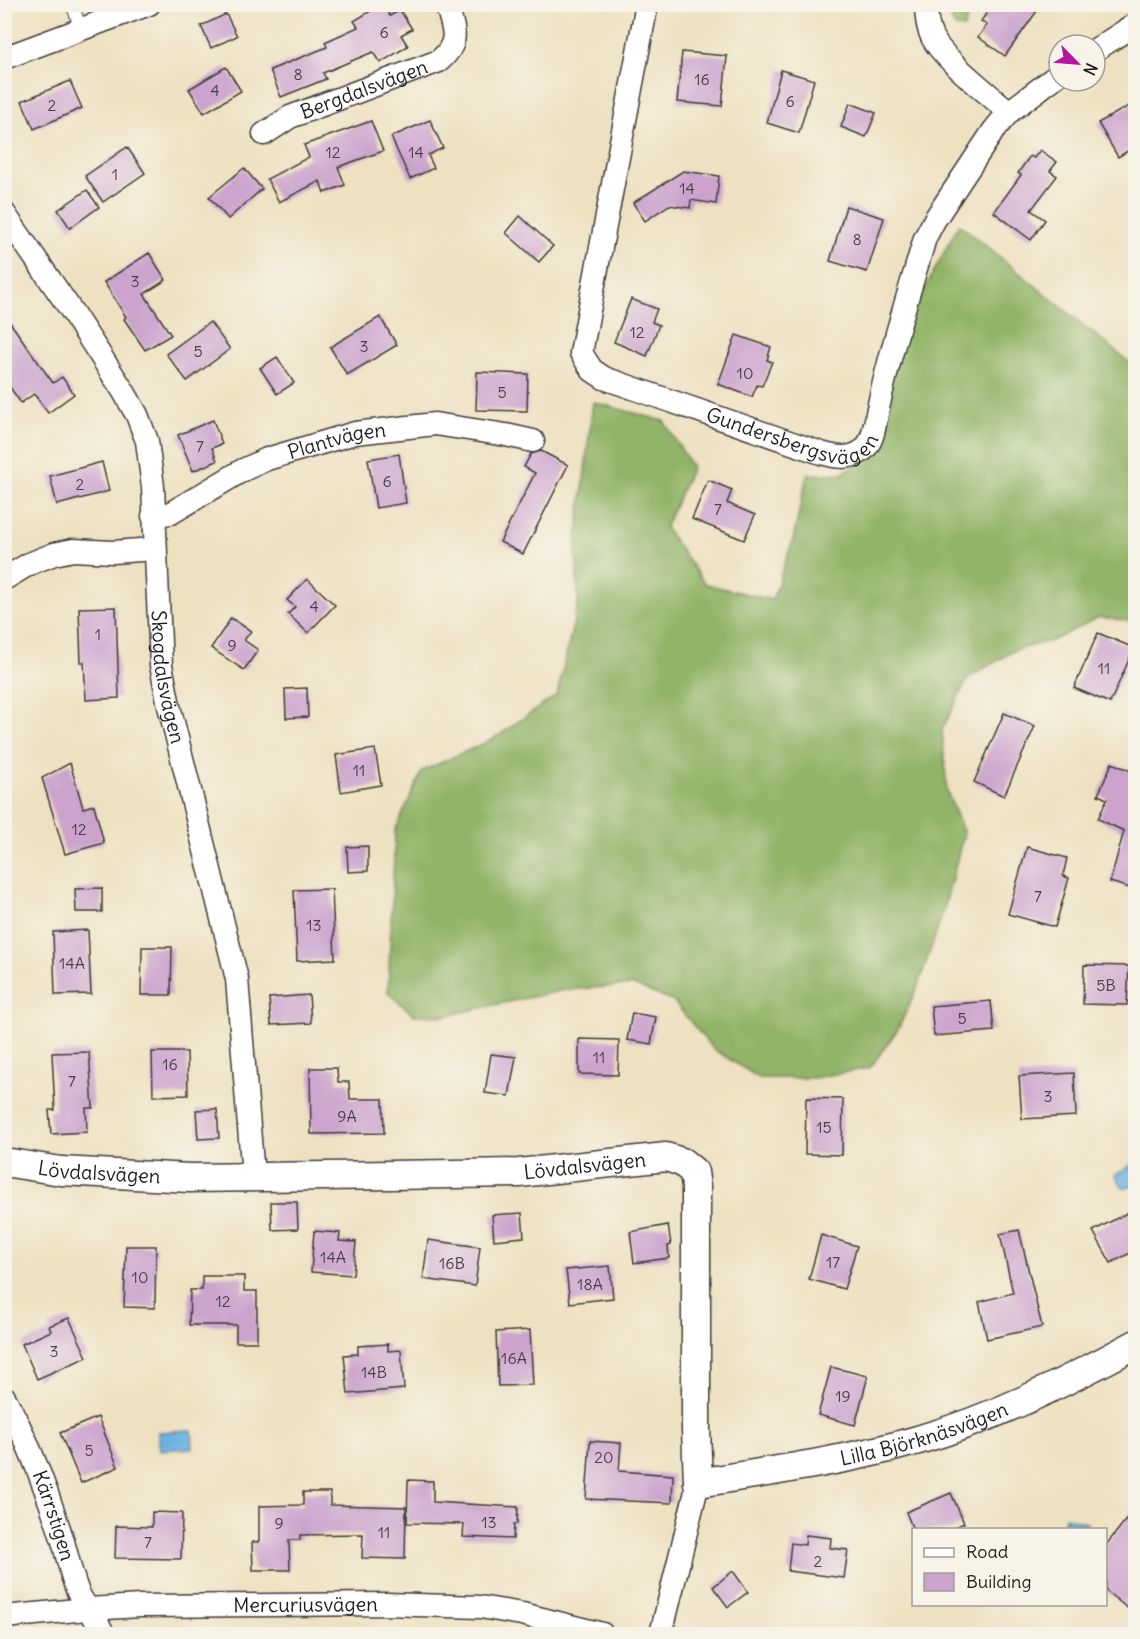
<svg xmlns="http://www.w3.org/2000/svg" width="1140" height="1639" font-family="Delius,sans-serif">
<rect width="100%" height="100%" fill="#f7f3e8"/>
<filter id="ink" filterUnits="userSpaceOnUse"><feTurbulence type="fractalNoise" baseFrequency=".0167" numOctaves="2"/><feDisplacementMap in="SourceGraphic" scale="12" xChannelSelector="R" yChannelSelector="G"/><feConvolveMatrix kernelMatrix="1 2 1 2 8 2 1 2 1" color-interpolation-filters="sRGB"/></filter>
<filter id="wash" filterUnits="userSpaceOnUse"><feTurbulence type="fractalNoise" baseFrequency=".008" numOctaves="4" result="noise"/><feDisplacementMap in="SourceGraphic" scale="24" xChannelSelector="R" yChannelSelector="G"/><feGaussianBlur stdDeviation="1.35" result="paint"/><feColorMatrix in="noise" values="0 0 0 0 0 0 0 0 0 0 0 0 0 0 0 0 0 1.4 0 .05"/><feComposite in="paint" operator="in"/></filter>
<g filter="url(#wash)">
<rect width="100%" height="100%" fill="#eee1c1"/>
<!-- forest -->
<g fill="#92b468" stroke="#576842" stroke-width="1.5">
<path d="M944,5H967L968,17L964,28L955,27Z"/>
<path d="M959,224L1135,367V622L1099,617L1054,640L1015,650L968,678L942,730L947,792L964,833L943,912L919,984L898,1029L870,1068L813,1078H759L713,1049L674,1002L633,985L564,990L444,1016L414,1015L388,993L395,831L422,771L493,739L557,695L578,603L576,547L593,402L664,421L692,467L665,528L705,584L772,600L793,540L807,475L843,473L863,459L913,311Z"/>
</g>
<!-- water -->
<g fill="#6bb2e2" stroke="#44677f" stroke-width="1.5">
<path d="M1135,1163V1183L1124,1189L1115,1175Z"/>
<path d="M192,1430L193,1448L160,1450L158,1432Z"/>
<path d="M1065,1517L1087,1523L1086,1529H1062Z"/>
</g>
<g id="blocks">
<!-- building -->
<g fill="#cba3cd">
<path d="M382,4L390,16L400,10L412,29L401,35L408,46L380,63L373,52L323,73L326,79L281,97L270,70L327,47L325,42L358,27L354,21Z"/>
<path d="M993,4H1042L1005,56L978,37L987,25L981,21Z"/>
<path d="M226,14L237,36L211,48L201,26Z"/>
<path d="M682,52L727,56L722,106L677,102Z"/>
<path d="M226,67L241,91L204,113L189,89Z"/>
<path d="M781,70L814,80L799,133L767,123Z"/>
<path d="M70,81L82,108L34,129L22,101Z"/>
<path d="M1136,102V146L1118,157L1098,123Z"/>
<path d="M850,103L876,113L866,137L841,127Z"/>
<path d="M430,120L443,148L428,155L434,168L410,179L391,137Z"/>
<path d="M371,121L383,151L338,167L345,185L324,193L320,181L279,202L267,179L309,157L304,145Z"/>
<path d="M127,147L145,173L103,202L85,176Z"/>
<path d="M1040,150L1057,162L1050,171L1057,176L1031,210L1045,220L1031,240L994,212L1021,175L1018,173L1030,156L1034,158Z"/>
<path d="M244,168L262,189L228,219L209,197Z"/>
<path d="M683,171L719,176L716,204L691,200L690,208L669,205L645,221L633,203Z"/>
<path d="M87,190L99,207L70,228L58,210Z"/>
<path d="M846,206L884,218L867,272L830,261Z"/>
<path d="M520,216L553,246L539,262L506,233Z"/>
<path d="M149,253L166,280L144,294L171,335L145,350L124,319L126,317L104,282Z"/>
<path d="M631,299L657,309L652,322L659,325L647,356L614,342Z"/>
<path d="M4,314L53,383L62,377L74,394L48,413L34,394L21,403L4,379Z"/>
<path d="M380,317L397,345L347,375L330,347Z"/>
<path d="M210,322L230,349L187,381L166,354Z"/>
<path d="M736,335L771,347L767,360L772,362L762,386L757,385L752,397L718,384Z"/>
<path d="M277,357L294,383L277,394L260,368Z"/>
<path d="M477,372L528,374L527,411L476,410Z"/>
<path d="M213,420L222,444L212,448L217,461L193,471L178,435Z"/>
<path d="M541,451L568,465L523,554L500,542L535,473L524,467L531,454Z"/>
<path d="M399,454L406,503L376,508L368,459Z"/>
<path d="M102,462L109,491L57,505L50,476Z"/>
<path d="M708,480L732,490L727,503L755,515L744,540L692,519Z"/>
<path d="M307,579L335,605L308,633L288,614L295,607L287,600Z"/>
<path d="M116,607L119,698L86,700L84,662H81L79,608Z"/>
<path d="M231,618L251,631L244,640L258,650L244,670L211,648Z"/>
<path d="M1098,633L1134,648L1110,703L1074,688Z"/>
<path d="M307,688L308,717L286,718L285,689Z"/>
<path d="M1004,713L1035,726L1004,796L974,782Z"/>
<path d="M375,749L381,785L341,792L336,755Z"/>
<path d="M70,763L83,808L94,805L104,843L65,854L42,778Z"/>
<path d="M1112,763L1136,773V890L1110,882L1124,831L1098,819L1107,799L1098,795Z"/>
<path d="M368,846V871L348,872L347,847Z"/>
<path d="M1027,847L1067,858L1063,876L1069,878L1055,927L1008,914Z"/>
<path d="M102,888V912H76L75,889Z"/>
<path d="M332,889L335,959L297,961L294,890Z"/>
<path d="M88,930L91,994L55,995L53,932Z"/>
<path d="M142,947H172L171,995H141Z"/>
<path d="M1084,965L1129,966L1127,1005L1083,1004Z"/>
<path d="M309,995L311,1023L271,1025L269,998Z"/>
<path d="M991,1001L994,1031L934,1036L931,1006Z"/>
<path d="M632,1013L656,1017L651,1044L627,1040Z"/>
<path d="M579,1039L619,1040L618,1075L579,1074Z"/>
<path d="M89,1052L93,1108H86L87,1132L51,1134L49,1110H55L52,1053Z"/>
<path d="M152,1052H187L188,1095L153,1096Z"/>
<path d="M491,1054L516,1057L509,1096L485,1093Z"/>
<path d="M310,1068H337L338,1082H349L350,1099H383L384,1133L311,1134Z"/>
<path d="M1074,1073L1076,1116L1022,1119L1019,1076Z"/>
<path d="M806,1098L843,1099L842,1155L805,1154Z"/>
<path d="M217,1109L219,1138L198,1139L196,1110Z"/>
<path d="M271,1202H297L298,1229L272,1230Z"/>
<path d="M1136,1208V1250L1111,1263L1093,1231Z"/>
<path d="M522,1213L524,1237L494,1240L492,1215Z"/>
<path d="M668,1225L671,1245L668,1246L669,1258L634,1263L630,1232Z"/>
<path d="M1019,1230L1042,1327L987,1339L979,1302L1013,1293L1000,1234Z"/>
<path d="M314,1231L340,1233L339,1241L356,1242L353,1275L311,1272Z"/>
<path d="M821,1235L857,1246L844,1289L809,1279Z"/>
<path d="M428,1240L480,1247L475,1286L423,1279Z"/>
<path d="M126,1246H156L155,1308L124,1307Z"/>
<path d="M610,1266L613,1298L570,1303L566,1270Z"/>
<path d="M202,1276H244V1291H257V1342H236V1325H189L190,1290H202Z"/>
<path d="M69,1318L87,1357L37,1379L22,1344L51,1331L49,1326Z"/>
<path d="M530,1330L533,1385L498,1386L496,1332Z"/>
<path d="M388,1344V1351L401,1350L404,1389L348,1394L344,1355L358,1354V1346Z"/>
<path d="M831,1367L868,1376L855,1425L818,1415Z"/>
<path d="M98,1417L118,1467L81,1483L60,1433Z"/>
<path d="M590,1441L621,1443L619,1471L673,1475L672,1503L586,1499Z"/>
<path d="M408,1480L433,1481V1502L518,1507L517,1524H514L513,1539L463,1537L464,1524L407,1523Z"/>
<path d="M303,1492H330V1505L406,1507L405,1559L362,1558L363,1534L300,1535V1540H289L290,1570H253L252,1542H259V1506L303,1505Z"/>
<path d="M951,1493L964,1523L949,1530H913L906,1512Z"/>
<path d="M1136,1507V1615L1106,1591V1545Z"/>
<path d="M152,1512L182,1513L181,1559L115,1558L116,1526L152,1527Z"/>
<path d="M806,1535L831,1538L830,1548L848,1550L844,1578L788,1571L791,1543L805,1545Z"/>
<path d="M733,1571L748,1592L728,1607L713,1587Z"/>
</g>
</g>
</g>
<g filter="url(#ink)">
<use href="#blocks" fill-opacity="0" stroke="#3c3a35" stroke-width="1.5"/>
<g fill="none" stroke-linecap="round" stroke-linejoin="round">
<!-- service casing -->
<g stroke="#3c3a35" stroke-width="14">
<path id="service" d="M72,4L81,29"/>
</g>
<!-- minor casing -->
<g stroke="#3c3a35" stroke-width="25">
<g id="minor">
<path id="s1" d="M647,4L581,353L592,370L604,378L821,453C835,457 849,460 862,451C875,442 875,419 879,404C891,348 909,293 925,238L935,219L994,130L1009,112C989,94 943,59 932,37C927,27 926,15 926,4"/>
<path d="M1095,50L1136,24"/>
<path d="M4,58L149,4"/>
<path d="M1009,112L1059,74"/>
<path id="s2" d="M264,134L290,117L439,61C461,42 454,30 446,4"/>
<path id="s3" d="M4,213L71,310L124,392L137,415L147,441L153,487L161,665L169,706L237,979L253,1176"/>
<path id="s4" d="M153,516L171,513L243,470L267,459L355,433L435,424L506,435L533,441"/>
<path d="M4,579L29,564L54,554L73,550L113,552L154,549"/>
<path id="s5" d="M4,1397C29,1441 47,1491 62,1538C67,1554 70,1571 76,1587C81,1605 98,1617 103,1634"/>
<path id="s6" d="M4,1617L87,1609L141,1606L387,1604L480,1607L522,1614L602,1634"/>
<path d="M661,1634L698,1483"/>
</g>
</g>
<!-- tertiary casing -->
<g stroke="#3c3a35" stroke-width="31">
<g id="tertiary">
<path id="s7" d="M4,1162L61,1171L190,1178L519,1173L666,1157L682,1162L694,1172L696,1187V1429L698,1483C772,1471 846,1461 918,1440C994,1418 1066,1382 1136,1344"/>
</g>
</g>
<!-- service -->
<use href="#service" stroke="#fff" stroke-width="12"/>
<!-- minor -->
<use href="#minor" stroke="#fff" stroke-width="22"/>
<!-- tertiary -->
<use href="#tertiary" stroke="#fff" stroke-width="28"/>
</g>
</g>
<g text-anchor="middle" stroke-width="5" stroke-linejoin="round" paint-order="stroke">
<!-- number labels -->
<g font-size="16" fill="#483e48">
<text x="384" y="38">6</text>
<text x="298" y="80">8</text>
<text x="702" y="85">16</text>
<text x="215" y="96">4</text>
<text x="790" y="107">6</text>
<text x="52" y="111">2</text>
<text x="333" y="158">12</text>
<text x="416" y="158">14</text>
<text x="115" y="180">1</text>
<text x="687" y="194">14</text>
<text x="857" y="245">8</text>
<text x="135" y="287">3</text>
<text x="637" y="338">12</text>
<text x="364" y="352">3</text>
<text x="198" y="357">5</text>
<text x="745" y="379">10</text>
<text x="502" y="398">5</text>
<text x="200" y="452">7</text>
<text x="387" y="487">6</text>
<text x="80" y="490">2</text>
<text x="718" y="515">7</text>
<text x="314" y="612">4</text>
<text x="98" y="640">1</text>
<text x="232" y="651">9</text>
<text x="1104" y="674">11</text>
<text x="359" y="776">11</text>
<text x="79" y="835">12</text>
<text x="1038" y="902">7</text>
<text x="314" y="931">13</text>
<text x="72" y="969">14A</text>
<text x="1106" y="991">5B</text>
<text x="962" y="1024">5</text>
<text x="599" y="1063">11</text>
<text x="170" y="1070">16</text>
<text x="72" y="1087">7</text>
<text x="1048" y="1102">3</text>
<text x="347" y="1122">9A</text>
<text x="824" y="1133">15</text>
<text x="333" y="1263">14A</text>
<text x="833" y="1268">17</text>
<text x="452" y="1269">16B</text>
<text x="140" y="1283">10</text>
<text x="590" y="1290">18A</text>
<text x="223" y="1307">12</text>
<text x="54" y="1357">3</text>
<text x="514" y="1364">16A</text>
<text x="374" y="1378">14B</text>
<text x="843" y="1402">19</text>
<text x="89" y="1456">5</text>
<text x="604" y="1463">20</text>
<text x="489" y="1528">13</text>
<text x="279" y="1529">9</text>
<text x="384" y="1538">11</text>
<text x="148" y="1548">7</text>
<text x="818" y="1567">2</text>
</g>
<!-- street labels -->
<g font-size="20" fill="#1c1c1c" stroke="#f7f3e8">
<text dy="7" stroke="none"><textPath href="#s2" startOffset="110">Bergdalsvägen</textPath></text>
<text dy="7" stroke="none"><textPath href="#s1" startOffset="590">Gundersbergsvägen</textPath></text>
<text dy="7" stroke="none"><textPath href="#s4" startOffset="201">Plantvägen</textPath></text>
<text dy="7" stroke="none"><textPath href="#s3" startOffset="507">Skogdalsvägen</textPath></text>
<text dy="7" stroke="none"><textPath href="#s7" startOffset="582">Lövdalsvägen</textPath></text>
<text dy="7" stroke="none"><textPath href="#s7" startOffset="96">Lövdalsvägen</textPath></text>
<text dy="7" stroke="none"><textPath href="#s7" startOffset="1239">Lilla Björknäsvägen</textPath></text>
<text dy="7" stroke="none"><textPath href="#s5" startOffset="129">Kärrstigen</textPath></text>
<text dy="7" stroke="none"><textPath href="#s6" startOffset="302">Mercuriusvägen</textPath></text>
</g>
</g>
<!-- margin -->
<rect width="1140" height="1639" fill="none" stroke="#f7f3e8" stroke-width="24"/>
<!-- legend -->
<rect x="912" y="1528" width="195" height="78" fill="#f7f3e8" stroke="#9f9d96" stroke-width="1.5"/>
<rect x="924" y="1548" width="30" height="9" fill="#ffffff" stroke="#9f9d96" stroke-width="1.5"/>
<text x="966" y="1558" font-size="18" fill="#1c1c1c">Road</text>
<rect x="924" y="1573" width="30" height="18" fill="#cba3cd" stroke="#9f9d96" stroke-width="1.5"/>
<text x="966" y="1588" font-size="18" fill="#1c1c1c">Building</text>
<!-- north arrow -->
<g transform="translate(1077 63) rotate(115)"><circle r="28" fill="#f7f3e8" stroke="#9f9d96" stroke-width="1.5"/>
<path d="M0-4.5L10 22L0 15L-10 22Z" fill="#b5179e"/>
<text y="-9" font-size="16" font-weight="bold" text-anchor="middle" fill="#1c1c1c">N</text>
</g>
</svg>
